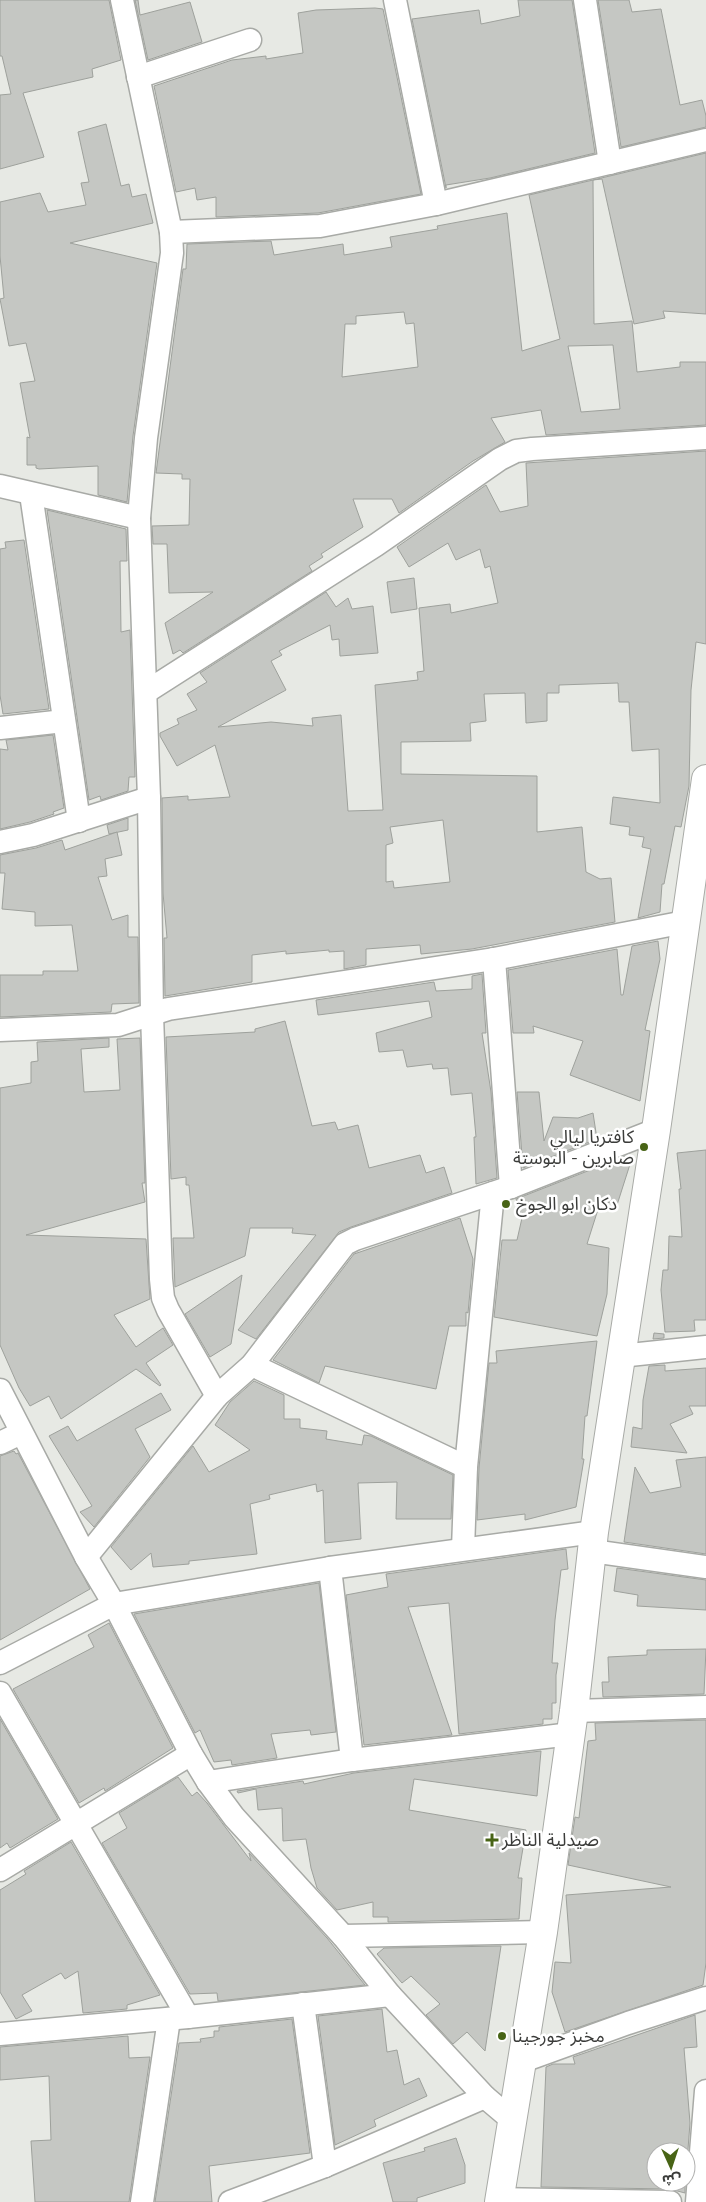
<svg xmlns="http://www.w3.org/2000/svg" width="706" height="2202" font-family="Montserrat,'Noto Sans Arabic',sans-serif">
<rect width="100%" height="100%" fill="#e7e9e4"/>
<!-- building -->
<g fill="#c5c7c3" stroke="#9ea19c" fill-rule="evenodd">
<path d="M0,0H109L121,60L92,69L93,77L23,93L44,157L0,169V95L11,94L2,56H0Z"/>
<path d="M135,0H138L140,15L190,2L202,42L148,60Z"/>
<path d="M518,0H572L595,153L490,178L446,185V188L412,19L479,10L481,24L520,16Z"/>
<path d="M598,0H629L632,12L661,9L680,105L702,100L706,116V127L621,147Z"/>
<path d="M375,8L383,9L421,194L318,213L216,217V197L197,200L195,188L176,192L154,86L232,60L266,56V59L303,53L298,13L316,10Z"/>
<path d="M106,124L121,186L129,184L132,197L146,194L153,223L70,243L157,263L133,436L127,502L98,495V466L39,469L36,468V465H27V437L30,438L20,383L35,381L26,343L9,346L0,299L4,298L0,256V202L40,193L48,212L86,205L81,183L89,182L78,132Z"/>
<path d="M706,153V314L663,311L665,318L634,324L602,179L593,180Z"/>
<path d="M593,180L594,324L632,321L637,372L680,367V362H706V425L546,435L541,410L491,418L505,442L473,461L399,513L392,499H353L363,527L321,554L323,557L309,566L312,571L183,653L180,650L173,654L165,623L213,592L169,593L167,544H153L152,526L189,525L190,479H182V474L156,473L183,269H186L187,244L271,241L274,255L343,244L344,255L392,247L390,237L438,229L437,226L507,213L522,351L560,339L529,195ZM404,312L406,324L414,323L418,367L342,377L345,324H356V316ZM613,345L620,409L581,412L568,346Z"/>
<path d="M706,451V644L696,642L691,690L689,786L681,827L675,826L664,884H662L660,912L638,918L651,849L642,847L644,837L629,835L630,827L610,824L613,797L660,803L659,749L632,751L629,702H619L618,683L559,685V693H547V721L526,723L525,693L484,694L486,721L470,723L471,741L401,742V774L537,776V832L582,827L586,872L600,879L611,878L615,922L472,949L421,954L420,945L366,949V965L344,969V951L329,952V950L286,954V951L252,955V982L165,996L164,938H167L163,893L162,798L188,796V800L230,797L215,745L177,766L160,736V733L179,724L177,719L197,710L187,694L207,682L200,673L326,592L336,607L348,598L352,609L373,606L378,653L340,656L339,639L332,640L330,625L279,651L282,655L271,661L286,690L218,727L271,722L313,726L312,718L341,715L348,811L383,810L375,685L418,680L417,672L424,671L419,608L450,604L451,613L498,603L490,566L485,568L480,549L456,560L448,543L409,567L397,547L486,485L500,512L528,506L526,463ZM443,820L450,882L394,888L393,881L386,882V845L393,843L390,827Z"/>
<path d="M47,510L126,529L127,561H120L121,632L130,630L135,777H129L128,791L101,800L100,796L89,800Z"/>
<path d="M24,540L49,709L3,714L0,695V549L6,548L5,542Z"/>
<path d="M414,578L417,609L391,613L387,582Z"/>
<path d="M53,735L64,808L53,812L54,814L30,822L0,829V749L8,750L6,740Z"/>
<path d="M128,818V830L109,834L107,825Z"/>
<path d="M117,832L122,855L105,859L107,876L98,877L112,920L128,915V937H138L139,1003L112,1004L111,1012L0,1017V975H43V971H78L72,925L35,926V912L2,909L5,873H0V855L36,848L62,840L65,850Z"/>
<path d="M658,941L660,959L645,1030L650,1031L640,1101L570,1075L583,1041L533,1026L534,1033H513L508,970L617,949L621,995H623L632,946Z"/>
<path d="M482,974L486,1033H482L491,1092L497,1178L476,1184L474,1137H476L472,1093L451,1095L448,1068L433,1069L432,1064L407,1067L403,1050L379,1052L376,1033L432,1017L429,1001L318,1015L316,1000L434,982L436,991L472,989V976Z"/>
<path d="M285,1021L312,1126L335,1122L338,1130L358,1125L369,1168L420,1155L426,1173L444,1167L452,1193L351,1227L339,1232L256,1339L238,1330L316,1235L292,1233L293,1228H250L245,1256L175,1287L173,1238H194L189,1185H186V1177L171,1179L166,1037L255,1032V1029Z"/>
<path d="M109,1038V1047L81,1049L84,1092L120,1090L117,1039L140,1038L145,1183H142L145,1202L26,1235L146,1239L150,1299L114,1315L136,1347L163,1328L173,1345L146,1363L161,1385L160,1386L136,1369L61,1419L49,1396L30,1406L19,1388L0,1345V1088L31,1083V1062L38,1061L37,1042Z"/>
<path d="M517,1092H539L544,1141L553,1117L578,1118L593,1113L597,1139L523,1168Z"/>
<path d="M706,1150V1320H694L695,1331L665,1332L661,1290L663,1270H668L669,1236L682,1237L679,1189H681L677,1153Z"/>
<path d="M626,1156L632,1158L617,1205L601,1200L587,1244L609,1248L607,1294L597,1336L494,1317L502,1240H517L522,1218L516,1199Z"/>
<path d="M460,1218L473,1259L468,1313L466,1312V1326H449L436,1389L325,1366L319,1383L273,1360L354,1254Z"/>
<path d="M242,1275L231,1344L210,1357L185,1314Z"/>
<path d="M654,1333L664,1334V1338L653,1339Z"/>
<path d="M597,1341L587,1416H585L582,1459H584L576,1507L525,1520V1514L477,1520L479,1468L489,1363H497L496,1351Z"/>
<path d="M665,1365V1371L706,1368V1406H689L693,1414L670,1424L687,1453L631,1447L633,1427L642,1429L643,1400L649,1366Z"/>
<path d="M254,1381L284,1395V1419H300V1428L327,1431L326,1439L362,1445L364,1435L371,1436L453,1475L451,1519H396L397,1482L358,1483L361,1539L325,1543L323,1490L317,1492L316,1484L269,1495L270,1499L250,1504L257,1554L189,1561V1564L153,1567L151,1553L131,1570L111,1547L193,1446L209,1472L250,1450L215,1425L230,1402Z"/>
<path d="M161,1393L171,1410L135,1429L150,1457L94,1527L80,1512L92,1506L49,1436L68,1426L77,1441Z"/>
<path d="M14,1451L16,1454L18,1453L90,1589L0,1640V1456Z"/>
<path d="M706,1457V1554L624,1542L635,1467L650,1493L681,1487L676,1460Z"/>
<path d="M566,1549L568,1569L561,1570L555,1620L552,1663H558L556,1675V1703H552V1719H543V1724L459,1734L449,1603L408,1607L452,1735L364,1745L346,1595L388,1587L386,1574Z"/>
<path d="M617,1568L706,1580V1610L637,1606L638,1595L614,1591Z"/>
<path d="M319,1583L336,1732L311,1735L310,1730L271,1734L277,1758L232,1765L231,1760L214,1762L200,1730L195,1733L134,1614Z"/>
<path d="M109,1623L173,1748L105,1791L104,1788L79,1803L13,1689L94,1647L88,1635Z"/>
<path d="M706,1649L704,1694L603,1697L602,1682H609L608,1657L647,1655V1650Z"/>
<path d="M0,1719L58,1819L10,1848L7,1843L0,1848Z"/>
<path d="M706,1720V1963L703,1985L565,2032L552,1992L555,1962L571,1963L566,1895L671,1887L568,1865L575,1817L579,1818L588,1741L596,1740L595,1723Z"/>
<path d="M541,1751L537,1796L414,1779L409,1810L526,1830L518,1878H522L519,1919L388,1922V1917H373V1902L337,1910L317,1888L311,1868L306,1839L283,1841L282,1808L258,1810L256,1789L238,1793L237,1791L303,1781L304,1784L354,1773Z"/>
<path d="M178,1777L192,1796L197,1792L207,1803L251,1861L249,1853L327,1938L365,1985L218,2001L217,1993L190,1994L102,1843L127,1828L119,1813Z"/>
<path d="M71,1842L160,1995L127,2005V2009L83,2013L78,1971L65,1979L61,1973L22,1995L32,2011L16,2019L0,1992V1890L26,1874L24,1871Z"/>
<path d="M501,1946L485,2051L467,2032L453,2044L426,2015L440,2004L411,1976L402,1983L377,1954L384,1948Z"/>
<path d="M382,2009L387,2052L397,2050L404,2085L419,2078L427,2096L374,2120L376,2126L335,2145L318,2016Z"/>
<path d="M695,2015L697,2047L684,2048L690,2123L686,2175V2152H656V2182H685V2193L670,2189L541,2187L546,2067L553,2064H575L573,2057Z"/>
<path d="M292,2019L310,2153L209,2166L212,2202H155L179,2043L201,2042L200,2039L214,2037V2031H219V2027Z"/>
<path d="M128,2036L129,2058L150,2057L129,2202H35L31,2141L51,2140L49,2076L0,2080V2047Z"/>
<path d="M456,2138L465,2165V2183L417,2198V2202H393L383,2163L425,2151L424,2148Z"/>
</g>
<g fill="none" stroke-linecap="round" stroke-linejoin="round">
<!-- street casing -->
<g stroke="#a8aaa6" stroke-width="25">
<g id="street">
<path d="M122,0L171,232L172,253L146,438L139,518L149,798L152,1014L161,1279L163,1298L168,1310L217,1396"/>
<path d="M395,0L436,204"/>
<path d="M585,0L610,163"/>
<path d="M138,77L250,40"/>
<path d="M171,232L320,226L436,204L706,140"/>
<path d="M0,486L139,518"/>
<path d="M31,494L79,821"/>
<path d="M146,692L376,545L500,459L516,451L532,449L706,438"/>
<path d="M0,728L64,721"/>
<path d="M0,842L33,835L149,798"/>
<path d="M494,959L511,1187"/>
<path d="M0,1030L118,1025L168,1009L494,959L685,922"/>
<path d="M620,1356L706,1347"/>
<path d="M252,1365L466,1467"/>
<path d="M0,1390L86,1557L114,1604L191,1754L208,1782L234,1817L343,1936L390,1995L485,2097L511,2119"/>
<path d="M0,1443L21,1433"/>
<path d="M463,1549L466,1467L493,1193"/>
<path d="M592,1551L706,1567"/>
<path d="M86,1557L217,1396L252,1365L345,1244L355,1239L511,1187L656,1130"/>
<path d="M330,1568L352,1760"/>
<path d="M0,1663L114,1604L330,1568L594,1532"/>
<path d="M0,1693L188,2017"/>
<path d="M574,1711L706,1707"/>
<path d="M208,1782L352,1760L571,1734"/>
<path d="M0,1870L191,1754"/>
<path d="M343,1936L543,1932"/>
<path d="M303,2004L325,2166"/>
<path d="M0,2034L188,2017L390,1995"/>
<path d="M523,2061L628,2023L706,1998"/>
<path d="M500,2199L670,2202"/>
<path d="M142,2202L169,2019"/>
<path d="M230,2202L325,2166L485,2097"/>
<path d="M697,2202L706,2091"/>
</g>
</g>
<!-- secondary casing -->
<g stroke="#a8aaa6" stroke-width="30">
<path id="secondary" d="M499,2202L543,1932L574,1711L594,1532L656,1130L706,779"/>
</g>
<!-- street -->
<use href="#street" stroke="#fff" stroke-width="22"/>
<!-- secondary -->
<use href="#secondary" stroke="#fff" stroke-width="28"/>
</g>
<!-- markers -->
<g fill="#486416" stroke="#fff" stroke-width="2">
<circle cx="644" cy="1147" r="5"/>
<circle cx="506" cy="1204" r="5"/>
<path d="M489.5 1832.5h5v5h5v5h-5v5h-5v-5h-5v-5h5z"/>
<circle cx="502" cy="2036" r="5"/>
</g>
<g text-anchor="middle" stroke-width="5" stroke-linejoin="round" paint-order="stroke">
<!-- poi labels -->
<g font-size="18" fill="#3b3c3a" stroke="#fff" text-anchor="start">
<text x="634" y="1143" text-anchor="end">كافتريا ليالي<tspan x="634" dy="21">صابرين - البوستة</tspan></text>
<text x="516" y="1210">دكان ابو الجوخ</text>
<text x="502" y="1846">صيدلية الناظر</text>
<text x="512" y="2042">مخبز جورجينا</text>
</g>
</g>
<!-- north arrow -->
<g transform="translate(671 2167) rotate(177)"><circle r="24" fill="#ffffff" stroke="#b1b1b0"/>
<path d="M0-4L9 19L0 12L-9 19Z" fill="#486416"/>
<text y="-8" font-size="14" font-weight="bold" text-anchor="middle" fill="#3b3c3a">ش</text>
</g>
</svg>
